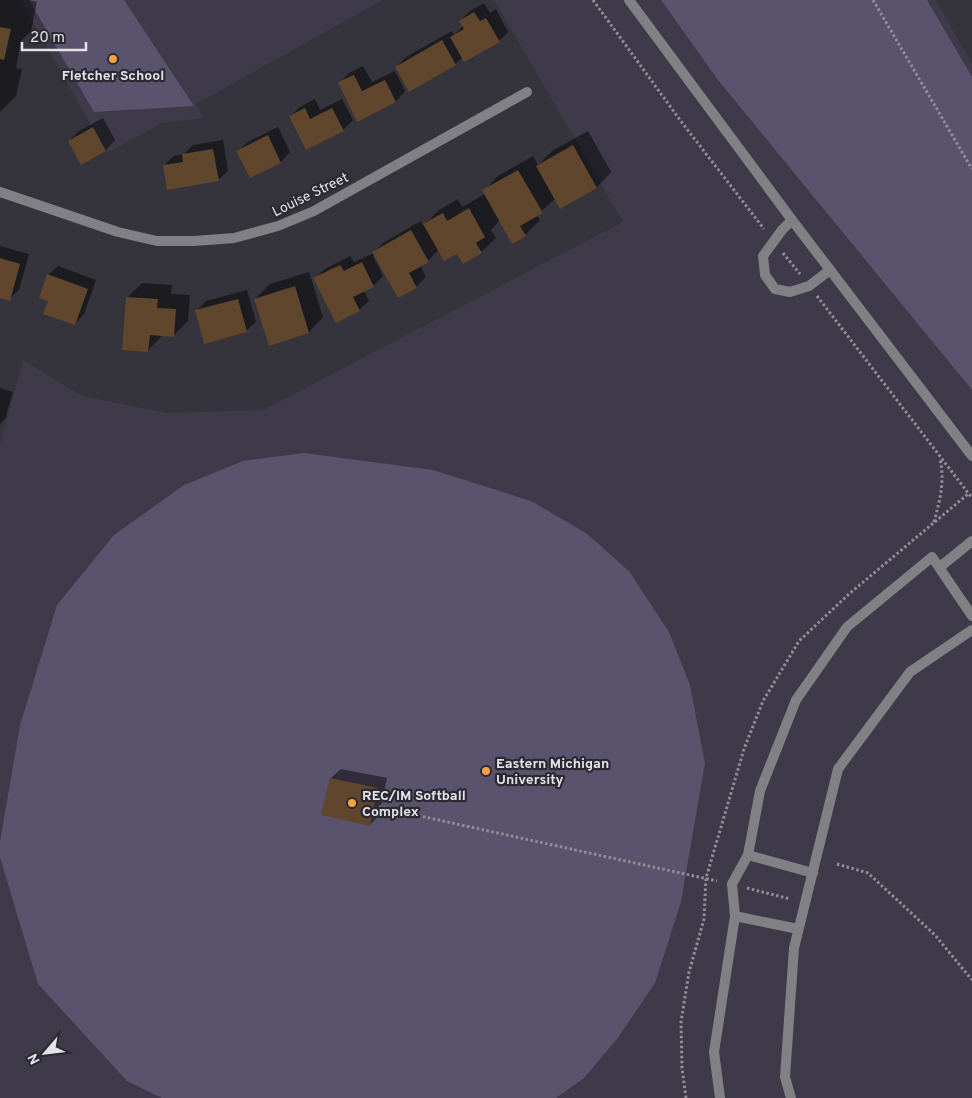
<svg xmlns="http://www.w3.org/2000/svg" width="972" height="1098" font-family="Overpass,sans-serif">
<rect width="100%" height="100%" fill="#35333c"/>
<!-- built -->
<g fill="#3e3a49">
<path d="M20,0H383L196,104L203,118L162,123L107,153Z"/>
<path d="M494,0H936L972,64V1098H0V444L23,360L82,396L166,413L263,410L623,222Z"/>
</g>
<!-- green -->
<g fill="#5a536d">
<path d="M29,0H124L194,106L94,112Z"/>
<path d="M661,0H927L972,77V390L718,80Z"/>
<path d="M304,453L433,470L531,501L586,533L629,571L669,632L690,685L705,763L681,902L655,983L617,1039L584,1078L556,1098H162L127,1081L38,984L0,857V842L20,725L57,605L114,535L184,485L243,461Z"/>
</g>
<!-- shadow -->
<g fill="#0007">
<path d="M0,0H29L37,2L31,31L21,41L16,68L22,69L16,96L0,112Z"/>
<path d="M484,3L490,13L496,9L508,32L499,41L463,57L455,64L396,67L406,57L452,31L454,35L463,26L460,21L470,11Z"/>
<path d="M363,66L372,82L395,71L405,91L396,101L358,120L339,83L349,73Z"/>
<path d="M315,99L320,110L342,99L353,120L343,130L306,148L290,116L300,107Z"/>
<path d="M103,118L115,140L106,150L82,163L69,141L79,131Z"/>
<path d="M278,127L290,152L281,162L251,176L238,151L248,142Z"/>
<path d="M588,131L611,172L597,187L561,207L556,198L537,215L540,220L525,235L512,242L500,220L491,230L496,238L481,252H458L439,249L428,261L420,265L426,277L416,287L399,297L374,255L373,256L383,276L373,286L364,291L369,301L359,310L315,278L325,269L350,256L354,262L372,254L383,243L421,221L423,226L439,210L458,199L462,207L485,194L484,191L498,176L533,156L538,165L552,151Z"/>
<path d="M223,140L228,171L218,180L164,165L174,156L184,154L193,145Z"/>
<path d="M0,246L29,254L19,290L9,299L0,297Z"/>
<path d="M58,266L96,280L84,314L75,324L49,300L48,275Z"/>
<path d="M309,272L323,317L309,332L269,344L255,299L270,284Z"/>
<path d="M142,283L172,285L171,294L190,295L188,321L173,336H162L148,350L128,297Z"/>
<path d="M247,290L256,322L246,331L196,311L206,301Z"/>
<path d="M0,388L13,392L5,419L0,424Z"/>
<path d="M341,769L387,778L379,815L370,825L331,778Z"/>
</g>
<!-- building -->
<g fill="#5f462d">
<path d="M474,12L480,21L486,18L500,42L464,62L450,37L464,29L459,21Z"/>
<path d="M0,27L11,29L4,60L0,59Z"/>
<path d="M442,40L456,65L409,92L395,67Z"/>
<path d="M354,75L362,91L385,80L396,102L357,122L338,82Z"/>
<path d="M305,108L310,119L332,108L344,131L306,150L289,116Z"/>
<path d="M93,127L106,151L81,165L68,141Z"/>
<path d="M268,135L281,163L250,178L236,151Z"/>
<path d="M573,145L597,188L560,209L536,166Z"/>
<path d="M213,149L219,181L167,190L163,165L183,162L182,154Z"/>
<path d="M518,170L543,213L520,226L526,236L512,244L482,190Z"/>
<path d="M469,208L485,237L476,243L482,253L463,264L457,254L444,261L423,224L443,213L447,221Z"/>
<path d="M411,230L429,262L409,273L417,288L398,298L372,252Z"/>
<path d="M0,258L20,264L10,301L0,298Z"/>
<path d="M362,262L374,287L353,297L360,311L336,323L313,278L340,265L344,271Z"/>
<path d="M47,274L88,289L75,325L43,314L48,301L39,298Z"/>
<path d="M295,286L309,333L269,346L254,299Z"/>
<path d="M126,297L158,299L157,308L176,309L174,337L150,335L148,352L122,350Z"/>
<path d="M238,299L247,332L204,344L195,310Z"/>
<path d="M330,778L378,788L370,826L321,815Z"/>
</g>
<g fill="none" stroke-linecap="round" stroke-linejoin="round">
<!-- path -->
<g stroke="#908f96" stroke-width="3" stroke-dasharray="2.5 2.5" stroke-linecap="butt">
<path d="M593,0L680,120L764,229"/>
<path d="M873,0L972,169"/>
<path d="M783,253L800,274"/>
<path d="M817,296L972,498"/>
<path d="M934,522C940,500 945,481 940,459"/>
<path d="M379,807L717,881"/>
<path d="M837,864L868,873L935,935L972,980"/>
<path d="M747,888L790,899"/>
<path d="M686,1098L682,1068L681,1022L689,972L704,919L706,878L744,749L763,701L799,641L849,594L968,494"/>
</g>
<!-- service -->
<g stroke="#818084" stroke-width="10">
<path d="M629,0L792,220L972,456"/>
<path d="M792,220L782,230L763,256L765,275L775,289L790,292L809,286L830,270"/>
<path d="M940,567L972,541"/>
<path d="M748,855L813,873"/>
<path d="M735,916L798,929"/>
<path d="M720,1098L714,1052L735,916L732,884L748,855L760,791L796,700L847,627L932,557L972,616"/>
<path d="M791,1098L785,1077L794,948L838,769L910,672L972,630"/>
</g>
<!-- minor -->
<path stroke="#818084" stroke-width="10" d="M0,192L118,232L157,241H194L234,238L278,226L314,211L527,92"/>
</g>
<!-- markers -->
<g fill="#f6a247" stroke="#2b2932" stroke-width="2">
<circle cx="113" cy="59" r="5"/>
<circle cx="486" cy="771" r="5"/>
<circle cx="352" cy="803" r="5"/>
</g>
<g text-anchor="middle" stroke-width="4.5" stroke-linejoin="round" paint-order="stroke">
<!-- poi labels -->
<g font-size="14" font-weight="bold" fill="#e3e2e8" stroke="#2b2932" text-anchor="start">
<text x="113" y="80" text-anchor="middle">Fletcher School</text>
<text x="496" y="768">Eastern Michigan<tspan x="496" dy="16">University</tspan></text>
<text x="362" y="800">REC/IM Softball<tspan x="362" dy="16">Complex</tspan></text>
</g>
<!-- street labels -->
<g font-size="14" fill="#e3e2e8" stroke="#2b2932">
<text transform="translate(310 194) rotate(-26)" y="5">Louise Street</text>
</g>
</g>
<!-- north arrow -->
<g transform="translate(45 1053) rotate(242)" stroke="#2b2932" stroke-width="4" paint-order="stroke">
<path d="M0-4L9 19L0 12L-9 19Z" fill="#e3e2e8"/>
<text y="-8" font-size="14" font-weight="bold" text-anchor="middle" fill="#e3e2e8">N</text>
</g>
<!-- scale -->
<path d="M22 42v8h64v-8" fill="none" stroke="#e3e2e8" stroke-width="2.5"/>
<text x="30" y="42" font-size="15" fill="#e3e2e8" stroke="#2b2932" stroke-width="4" paint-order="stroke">20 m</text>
</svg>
